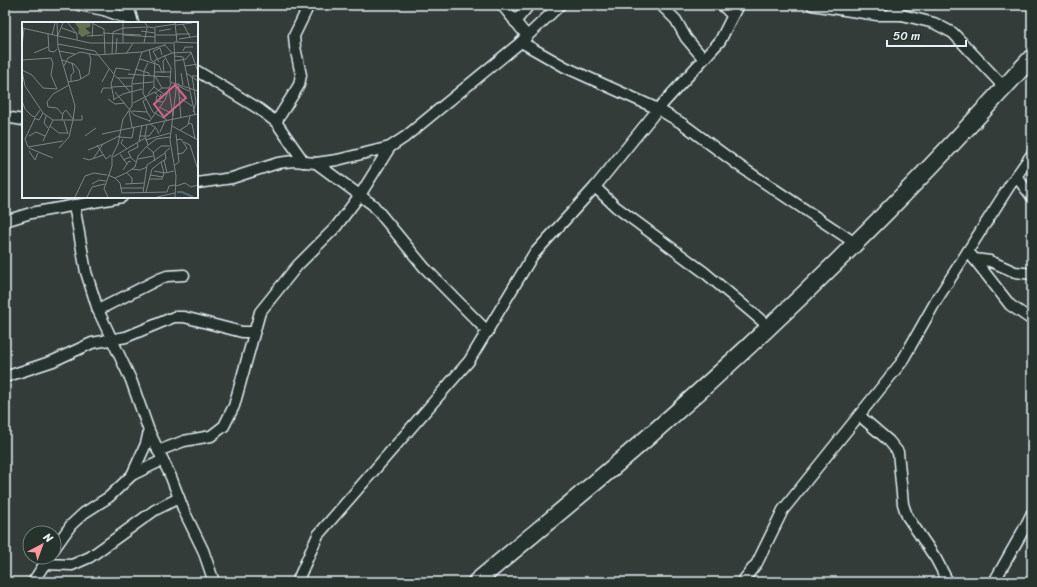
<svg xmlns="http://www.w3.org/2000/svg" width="1037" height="587" font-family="Sriracha,sans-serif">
<rect width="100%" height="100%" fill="#343c39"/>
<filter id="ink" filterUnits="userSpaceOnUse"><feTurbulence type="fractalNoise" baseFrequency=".025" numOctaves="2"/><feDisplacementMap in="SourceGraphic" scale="8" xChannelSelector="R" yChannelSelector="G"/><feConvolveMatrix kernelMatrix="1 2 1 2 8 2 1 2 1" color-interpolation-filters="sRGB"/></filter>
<g filter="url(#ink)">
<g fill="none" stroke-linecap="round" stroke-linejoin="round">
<!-- minor casing -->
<g stroke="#e8f1f8" stroke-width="13">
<g id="minor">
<path d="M79,5L104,10L110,5"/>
<path d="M128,5L133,23"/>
<path d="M502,5L527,36"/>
<path d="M661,5L676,20L686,38L703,58"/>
<path d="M722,5L732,15"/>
<path d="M812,5L877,15H902L934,23L953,33L1005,88"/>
<path d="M891,5L902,15"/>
<path d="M104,10L131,20"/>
<path d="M515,22L529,5"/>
<path d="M521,42L565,67L658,109L683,124L741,167L855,243"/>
<path d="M197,71L259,109L276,122L304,162"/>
<path d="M5,117L23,120"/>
<path d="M276,122L299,85L301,75L295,47L294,36L309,5"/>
<path d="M316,163L373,205L424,267L488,332"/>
<path d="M1016,176L1032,197"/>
<path d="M197,183L232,178L278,163L293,161L316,163L337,160L390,147L405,137L521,42L560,5"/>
<path d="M595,187L616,207L704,272L768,326"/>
<path d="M74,205L86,272L98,310L131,380L149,431L171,477L184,511L203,550L214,582"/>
<path d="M5,221L31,213L122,197"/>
<path d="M968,251L1010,305L1032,320"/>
<path d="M974,259L990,261L1015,272L1032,274"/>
<path d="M98,310L159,279L167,276L184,275"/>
<path d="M5,377L53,361L92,343L126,337L174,317H184L242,332H254"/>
<path d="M860,416L889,441L898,452L903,504L907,516L936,559L948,582"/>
<path d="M158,451L184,441L211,436L224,426L234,406L260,312L297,266L335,228L360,195L390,147"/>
<path d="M132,475L146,444L149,431"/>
<path d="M54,549L71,525L84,513L109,497L132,475L163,460"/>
<path d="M45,564L72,565L90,557L155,510L179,498"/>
<path d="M33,582L49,557"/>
<path d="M297,582L318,535L469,361L533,255L595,187L658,109L720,41L738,5"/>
<path d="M742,582L757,563L783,510L901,363L936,301L1010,185L1032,154"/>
<path d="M994,582L1024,529L1032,513"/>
</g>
</g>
<!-- primary casing -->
<g stroke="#e8f1f8" stroke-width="19">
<path id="primary" d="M476,582C533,534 591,487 647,438C782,320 912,191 1032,57"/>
</g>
<!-- minor -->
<use href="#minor" stroke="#26332d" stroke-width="10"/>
<!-- primary -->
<use href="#primary" stroke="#26332d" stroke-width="16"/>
</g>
</g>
<!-- overview -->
<g transform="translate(22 22)">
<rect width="176" height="176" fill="#343c39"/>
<path d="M53,1H69L68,5L63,6L69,11L60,15L56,11L57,7Z" fill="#637051"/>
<path fill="none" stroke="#506975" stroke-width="2" d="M155,170H160L171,175"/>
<path fill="none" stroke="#7c8485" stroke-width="1" d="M46,1L55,12V18M70,1L82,7L83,32M123,1L126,5L133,6V21M153,1L155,20M161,2L168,15M154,3L170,1M133,5L154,2M0,6L68,21H152M40,6L54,11M119,9L133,11M137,9L149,7M81,11L119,13M26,12L27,29L32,30L35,27M155,12H168M30,13L33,1M36,13L41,1M101,13L133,15M133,13H156M65,14L81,13M70,15L71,2M157,17L176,14M152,20L176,21M101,21V1M122,21L125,6M152,21L154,68L148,118L154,154L153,175M36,22L73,29L95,56H111M142,22L150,31L169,30L176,50V54H170M0,24L2,7M127,27L129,38L132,40M37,29L53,32M161,29L163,25H171M12,31L26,25M94,31L95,16M90,32L91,10L101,6L126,5M104,32L111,21M142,33L149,46L148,60L176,69M153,34L161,35L173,93M118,37L137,43L140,51M0,38L29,36L31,41L29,53L35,67M40,38L52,42L57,48L59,57M153,39L164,37L169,31M137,40L131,29L138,26L140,33M126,41L122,49L121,71L131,90L145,98M42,44L46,36L58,30L74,33L120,30M163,44L176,42M113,47L127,51V54M0,48L10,53L21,66L35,67M0,49L3,64L21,91L31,98H51L53,84L36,25L35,1M132,50H149M142,51L141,39L143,37M159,51L161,63M164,51L176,59M92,52L94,46L108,48M106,52L131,54M131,54L149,55M133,54L140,66H147M170,54L174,80L171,90M96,56L108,70M49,59V53L52,50L50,41M132,59L133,38L150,31M46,60L57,58L67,52L69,37L67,32M80,60L87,47M156,61L159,96M110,62L131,60M156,64L167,69M89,65L110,64M132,65L143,73M147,68L151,94M93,70L112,93L128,99M79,71L81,66H89M126,72L132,65V59M139,72L138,75L133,71L140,66M135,74L134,79L141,80M157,75L170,84M86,77L93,82L103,81M92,77L89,62L92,53M124,77L121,79L125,90M91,78L101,72L120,67M0,79L3,87L10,94L13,95L18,88M111,81L133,70M137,85L149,91M107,89L110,105M110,89L125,90L129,96M40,92L35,86L26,85L25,80L31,72L47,63M24,94L22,101L26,106M12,96L17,98L21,91M13,96L3,117L6,125L41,119M40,98L41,91L44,88L51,97M51,98H60V93M42,99L46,112M127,100L143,78L149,61M166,101L170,102L173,117M128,102L134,106L137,112M125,103L123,114L126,123M28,104L37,111H45M150,104L176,118M158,108L166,103L168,94M138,110L143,99M80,112L176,92M7,114L14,110L23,114M63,114L74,106M117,114H127L133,106M97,115L110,116L112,105M101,117L99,121L105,127M123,118L148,111M154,118L159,117L165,126L161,131L155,132M21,119L31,98M117,119L120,103M162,120L168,123L176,148M75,123L84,137L89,133M125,125L131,130L133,139M7,126L31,136M37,126L47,115L51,98M66,128L81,122M7,129L13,138L16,131M131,131L139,124H148M98,132L105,142M91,135L123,116M109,135L106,130L116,125L115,121M61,136L67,138L81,133M71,137L81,122L97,114M116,137L131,134M101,138L108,135L114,140M142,138L145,151M153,143L157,140L154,112M110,147L118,148L125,145M101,148L107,139L109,140M132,149L143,151L152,149M105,151L110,156V162M86,153L93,156L104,151L113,145L116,134L124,125L134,117L148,115M128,153L141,155M93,156L98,161L100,171L145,170L147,164L153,163M127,157H140L142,151L139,140L144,137L143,130L148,126M70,162L77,158L84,159M103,162L122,161M154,164L163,161L169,165L176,163M98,166H121M124,170L130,147L139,140M121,171L125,143L143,131M53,175L63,154L72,151L85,153M65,175L70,165L83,162M86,175L82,167L90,144V134L96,122L101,97L110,84V60L120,30L143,23M135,175L153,171"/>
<path fill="#cf6492" fill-opacity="0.15" stroke="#cf6492" stroke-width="2" d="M153,63L164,76L142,95L132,82Z"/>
<rect width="176" height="176" fill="none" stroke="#e8f1f8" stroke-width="2"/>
</g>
<!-- margin -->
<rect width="1037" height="587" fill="none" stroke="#26332d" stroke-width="20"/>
<rect x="10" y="10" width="1017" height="567" fill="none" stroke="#e8f1f8" stroke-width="1.5" filter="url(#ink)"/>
<!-- north arrow -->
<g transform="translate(42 545) rotate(41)"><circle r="19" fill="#26332d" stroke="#747f7e"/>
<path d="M0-3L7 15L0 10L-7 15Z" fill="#ff9aa2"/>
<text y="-6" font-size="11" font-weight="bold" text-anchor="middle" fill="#e8f1f8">N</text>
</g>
<!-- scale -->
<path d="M887 40v6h79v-6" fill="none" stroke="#e8f1f8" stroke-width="2"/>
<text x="893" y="40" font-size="12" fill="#e8f1f8" stroke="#26332d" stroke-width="3" paint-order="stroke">50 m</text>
</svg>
